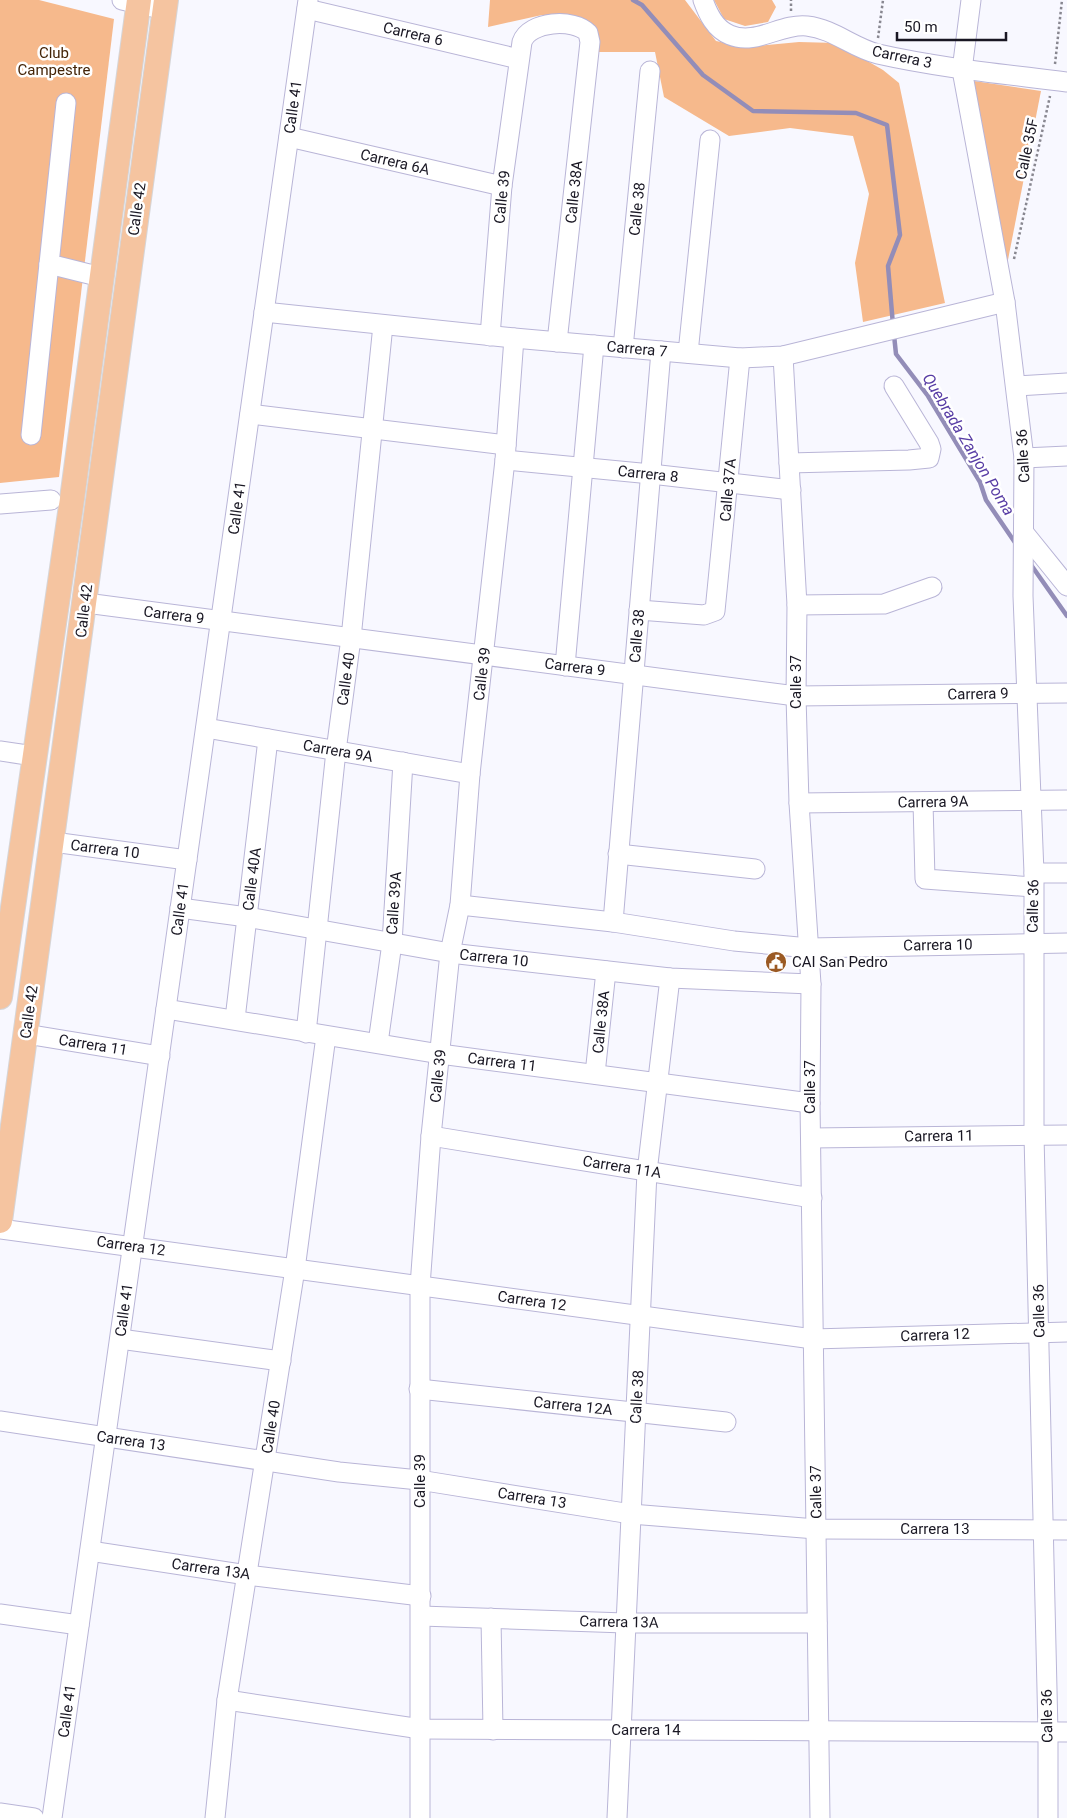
<svg xmlns="http://www.w3.org/2000/svg" width="1067" height="1818" font-family="Roboto,sans-serif">
<rect width="100%" height="100%" fill="#f8f8ff"/>
<!-- green -->
<g fill="#f6b98c">
<path d="M0,0H39L114,19L59,477L0,483Z"/>
<path d="M490,0H685L716,41L746,47L799,42L836,43L883,70L899,83L945,303L863,322L855,263L869,194L853,136L790,128L729,136L664,97L655,52H597L586,21L542,15L488,27Z"/>
<path d="M714,0H772L776,7L768,22L745,26L724,19Z"/>
<path d="M974,81L1041,91L1006,270Z"/>
</g>
<g fill="none" stroke-linecap="round" stroke-linejoin="round">
<!-- stream -->
<g stroke="#938db8" stroke-width="4.5">
<path d="M633,0L642,5L703,75L753,111L856,113L887,125L900,235L888,266L893,325"/>
<path d="M894,335L896,354L928,396L980,482L986,500L1016,544"/>
<path d="M1029,562L1067,616"/>
</g>
<!-- minor casing -->
<g stroke="#b9b5d7" stroke-width="21">
<g id="minor">
<path d="M122,0L165,10"/>
<path d="M703,0C708,14 715,29 730,35C756,46 781,23 807,26C834,29 853,48 878,54C940,68 1004,74 1067,82"/>
<path d="M971,0L962,70L1005,302L1024,458L1023,596L1034,873V1135L1048,1732V1818"/>
<path d="M307,9L519,59"/>
<path d="M66,103L49,264L101,277"/>
<path d="M289,137L502,186"/>
<path d="M264,312L514,338L740,358L783,356L1005,302"/>
<path d="M490,336L502,186L522,42C529,21 574,18 588,33L590,42L557,342"/>
<path d="M623,348L650,71"/>
<path d="M688,353L710,140"/>
<path d="M783,356L797,605L796,696L799,803L811,984L810,1103L820,1818"/>
<path d="M1017,386L1067,383"/>
<path d="M250,414L506,445"/>
<path d="M31,435L49,264"/>
<path d="M1024,458L1067,456"/>
<path d="M505,460L651,474L791,490"/>
<path d="M789,463L909,460L929,458L931,449L929,443L894,386"/>
<path d="M0,504L51,500"/>
<path d="M1025,534L1067,586"/>
<path d="M86,603L796,696L1067,693"/>
<path d="M797,605L884,604L932,587"/>
<path d="M639,610L704,615L715,611L740,358"/>
<path d="M565,666L594,345"/>
<path d="M206,728L470,774"/>
<path d="M0,751L34,756"/>
<path d="M923,802L925,879L1033,887"/>
<path d="M799,803L1067,800"/>
<path d="M53,842L187,860"/>
<path d="M618,854L755,869"/>
<path d="M1034,873H1067"/>
<path d="M460,905L613,922L734,941L809,948L1067,943"/>
<path d="M180,908L247,917L450,953L670,978L811,984"/>
<path d="M613,922L661,351"/>
<path d="M166,1009L440,1054L810,1103"/>
<path d="M235,1019L268,739"/>
<path d="M306,1033L336,751L351,638L383,325"/>
<path d="M26,1034L160,1056"/>
<path d="M378,1043L392,943L403,762"/>
<path d="M595,1074L606,971"/>
<path d="M431,1136L812,1198"/>
<path d="M811,1138L1067,1135"/>
<path d="M0,1229L813,1339L1067,1332"/>
<path d="M120,1339L281,1361"/>
<path d="M419,1389L726,1422"/>
<path d="M0,1421L339,1472L419,1480L631,1514L816,1529L1067,1530"/>
<path d="M90,1551L247,1575L421,1596"/>
<path d="M0,1614L79,1625"/>
<path d="M421,1616L625,1623H817"/>
<path d="M491,1618L493,1730"/>
<path d="M227,1700L421,1729L1067,1732"/>
<path d="M0,1813L34,1818"/>
<path d="M52,1818L308,0"/>
<path d="M215,1818L227,1700L295,1269L326,1036"/>
<path d="M420,1818V1286L431,1136L450,953L460,905L470,774L505,460L514,338"/>
<path d="M617,1818L647,1172L670,978"/>
</g>
</g>
<!-- major casing -->
<g stroke="#d6d5d7" stroke-width="26">
<g id="major">
<path d="M0,997L72,499L139,0"/>
<path d="M0,1221L166,0"/>
</g>
</g>
<!-- path -->
<g stroke="#888790" stroke-width="2.5" stroke-dasharray="2.5 2.5" stroke-linecap="butt">
<path d="M791,11V0"/>
<path d="M878,38L883,0"/>
<path d="M1055,64L1062,0"/>
<path d="M1014,259L1050,96"/>
</g>
<!-- minor -->
<use href="#minor" stroke="#fff" stroke-width="19"/>
<!-- major -->
<use href="#major" stroke="#f5c4a0" stroke-width="24"/>
</g>
<!-- icons -->
<defs>
<g id="civic-disc" transform="scale(1.125)"><circle r="9.5" fill="#9b5a24" stroke="#fff"/><path d="M-.6-6.5H3V-4.5H.6V-3L4-1V1h2V6H-6V1h2V-1L-.6-3ZM-1.2 2.5V6h2.4V2.5Z" fill="#fff"/></g>
</defs>
<g fill-rule="evenodd">
<use href="#civic-disc" x="776" y="962"/>
</g>
<g text-anchor="middle" stroke-width="5" stroke-linejoin="round" paint-order="stroke">
<!-- street labels -->
<g font-size="15" fill="#191723" stroke="#fff">
<text transform="translate(413 34) rotate(13)" y="5">Carrera 6</text>
<text transform="translate(902 57) rotate(12)" y="5">Carrera 3</text>
<text transform="translate(293 107) rotate(-82)" y="5">Calle 41</text>
<text transform="translate(1027 149) rotate(-78)" y="5">Calle 35F</text>
<text transform="translate(395 162) rotate(13)" y="5">Carrera 6A</text>
<text transform="translate(574 192) rotate(-84)" y="5">Calle 38A</text>
<text transform="translate(502 197) rotate(-84)" y="5">Calle 39</text>
<text transform="translate(137 209) rotate(-82)" y="5">Calle 42</text>
<text transform="translate(637 209) rotate(-84)" y="5">Calle 38</text>
<text transform="translate(637 349) rotate(5)" y="5">Carrera 7</text>
<text transform="translate(1023 456) rotate(-93)" y="5">Calle 36</text>
<text transform="translate(648 474) rotate(6)" y="5">Carrera 8</text>
<text transform="translate(728 490) rotate(-85)" y="5">Calle 37A</text>
<text transform="translate(237 508) rotate(-82)" y="5">Calle 41</text>
<text transform="translate(84 611) rotate(-83)" y="5">Calle 42</text>
<text transform="translate(174 615) rotate(7)" y="5">Carrera 9</text>
<text transform="translate(637 636) rotate(-85)" y="5">Calle 38</text>
<text transform="translate(575 667) rotate(7)" y="5">Carrera 9</text>
<text transform="translate(482 674) rotate(-83)" y="5">Calle 39</text>
<text transform="translate(346 679) rotate(-82)" y="5">Calle 40</text>
<text transform="translate(796 682) rotate(-90)" y="5">Calle 37</text>
<text transform="translate(978 694) rotate(-1)" y="5">Carrera 9</text>
<text transform="translate(338 751) rotate(10)" y="5">Carrera 9A</text>
<text transform="translate(933 802) rotate(-1)" y="5">Carrera 9A</text>
<text transform="translate(105 849) rotate(7)" y="5">Carrera 10</text>
<text transform="translate(252 879) rotate(-83)" y="5">Calle 40A</text>
<text transform="translate(394 903) rotate(-86)" y="5">Calle 39A</text>
<text transform="translate(1033 906) rotate(-89)" y="5">Calle 36</text>
<text transform="translate(180 909) rotate(-82)" y="5">Calle 41</text>
<text transform="translate(938 945) rotate(-1)" y="5">Carrera 10</text>
<text transform="translate(494 958) rotate(6)" y="5">Carrera 10</text>
<text transform="translate(29 1012) rotate(-82)" y="5">Calle 42</text>
<text transform="translate(601 1022) rotate(-84)" y="5">Calle 38A</text>
<text transform="translate(93 1045) rotate(9)" y="5">Carrera 11</text>
<text transform="translate(502 1062) rotate(7)" y="5">Carrera 11</text>
<text transform="translate(438 1076) rotate(-84)" y="5">Calle 39</text>
<text transform="translate(810 1087) rotate(-90)" y="5">Calle 37</text>
<text transform="translate(939 1136) rotate(-1)" y="5">Carrera 11</text>
<text transform="translate(622 1167) rotate(9)" y="5">Carrera 11A</text>
<text transform="translate(131 1246) rotate(8)" y="5">Carrera 12</text>
<text transform="translate(532 1301) rotate(8)" y="5">Carrera 12</text>
<text transform="translate(124 1310) rotate(-82)" y="5">Calle 41</text>
<text transform="translate(1039 1311) rotate(-91)" y="5">Calle 36</text>
<text transform="translate(935 1335) rotate(-2)" y="5">Carrera 12</text>
<text transform="translate(637 1397) rotate(-87)" y="5">Calle 38</text>
<text transform="translate(573 1406) rotate(6)" y="5">Carrera 12A</text>
<text transform="translate(271 1427) rotate(-81)" y="5">Calle 40</text>
<text transform="translate(131 1441) rotate(8)" y="5">Carrera 13</text>
<text transform="translate(420 1481) rotate(-90)" y="5">Calle 39</text>
<text transform="translate(816 1492) rotate(-91)" y="5">Calle 37</text>
<text transform="translate(532 1498) rotate(9)" y="5">Carrera 13</text>
<text x="935" y="1534">Carrera 13</text>
<text transform="translate(211 1569) rotate(8)" y="5">Carrera 13A</text>
<text transform="translate(619 1622) rotate(1)" y="5">Carrera 13A</text>
<text transform="translate(67 1711) rotate(-82)" y="5">Calle 41</text>
<text transform="translate(1047 1716) rotate(-91)" y="5">Calle 36</text>
<text x="646" y="1735">Carrera 14</text>
</g>
<!-- park labels -->
<g font-size="15" fill="#442407" stroke="#fff">
<text x="54" y="58">Club<tspan x="54" dy="17">Campestre</tspan></text>
</g>
<!-- poi labels -->
<g font-size="15" fill="#191723" stroke="#fff" text-anchor="start">
<text x="792" y="967">CAI San Pedro</text>
</g>
<!-- water labels -->
<g font-size="16" font-style="italic" fill="#583da5" stroke="#fff">
<text transform="translate(969 444) rotate(59)" y="6">Quebrada Zanjon Poma</text>
</g>
</g>
<!-- scale -->
<path d="M897 32v8h109v-8" fill="none" stroke="#191723" stroke-width="2.5"/>
<text x="904" y="32" font-size="15" fill="#191723" stroke="#ffffff" stroke-width="4" paint-order="stroke">50 m</text>
</svg>
